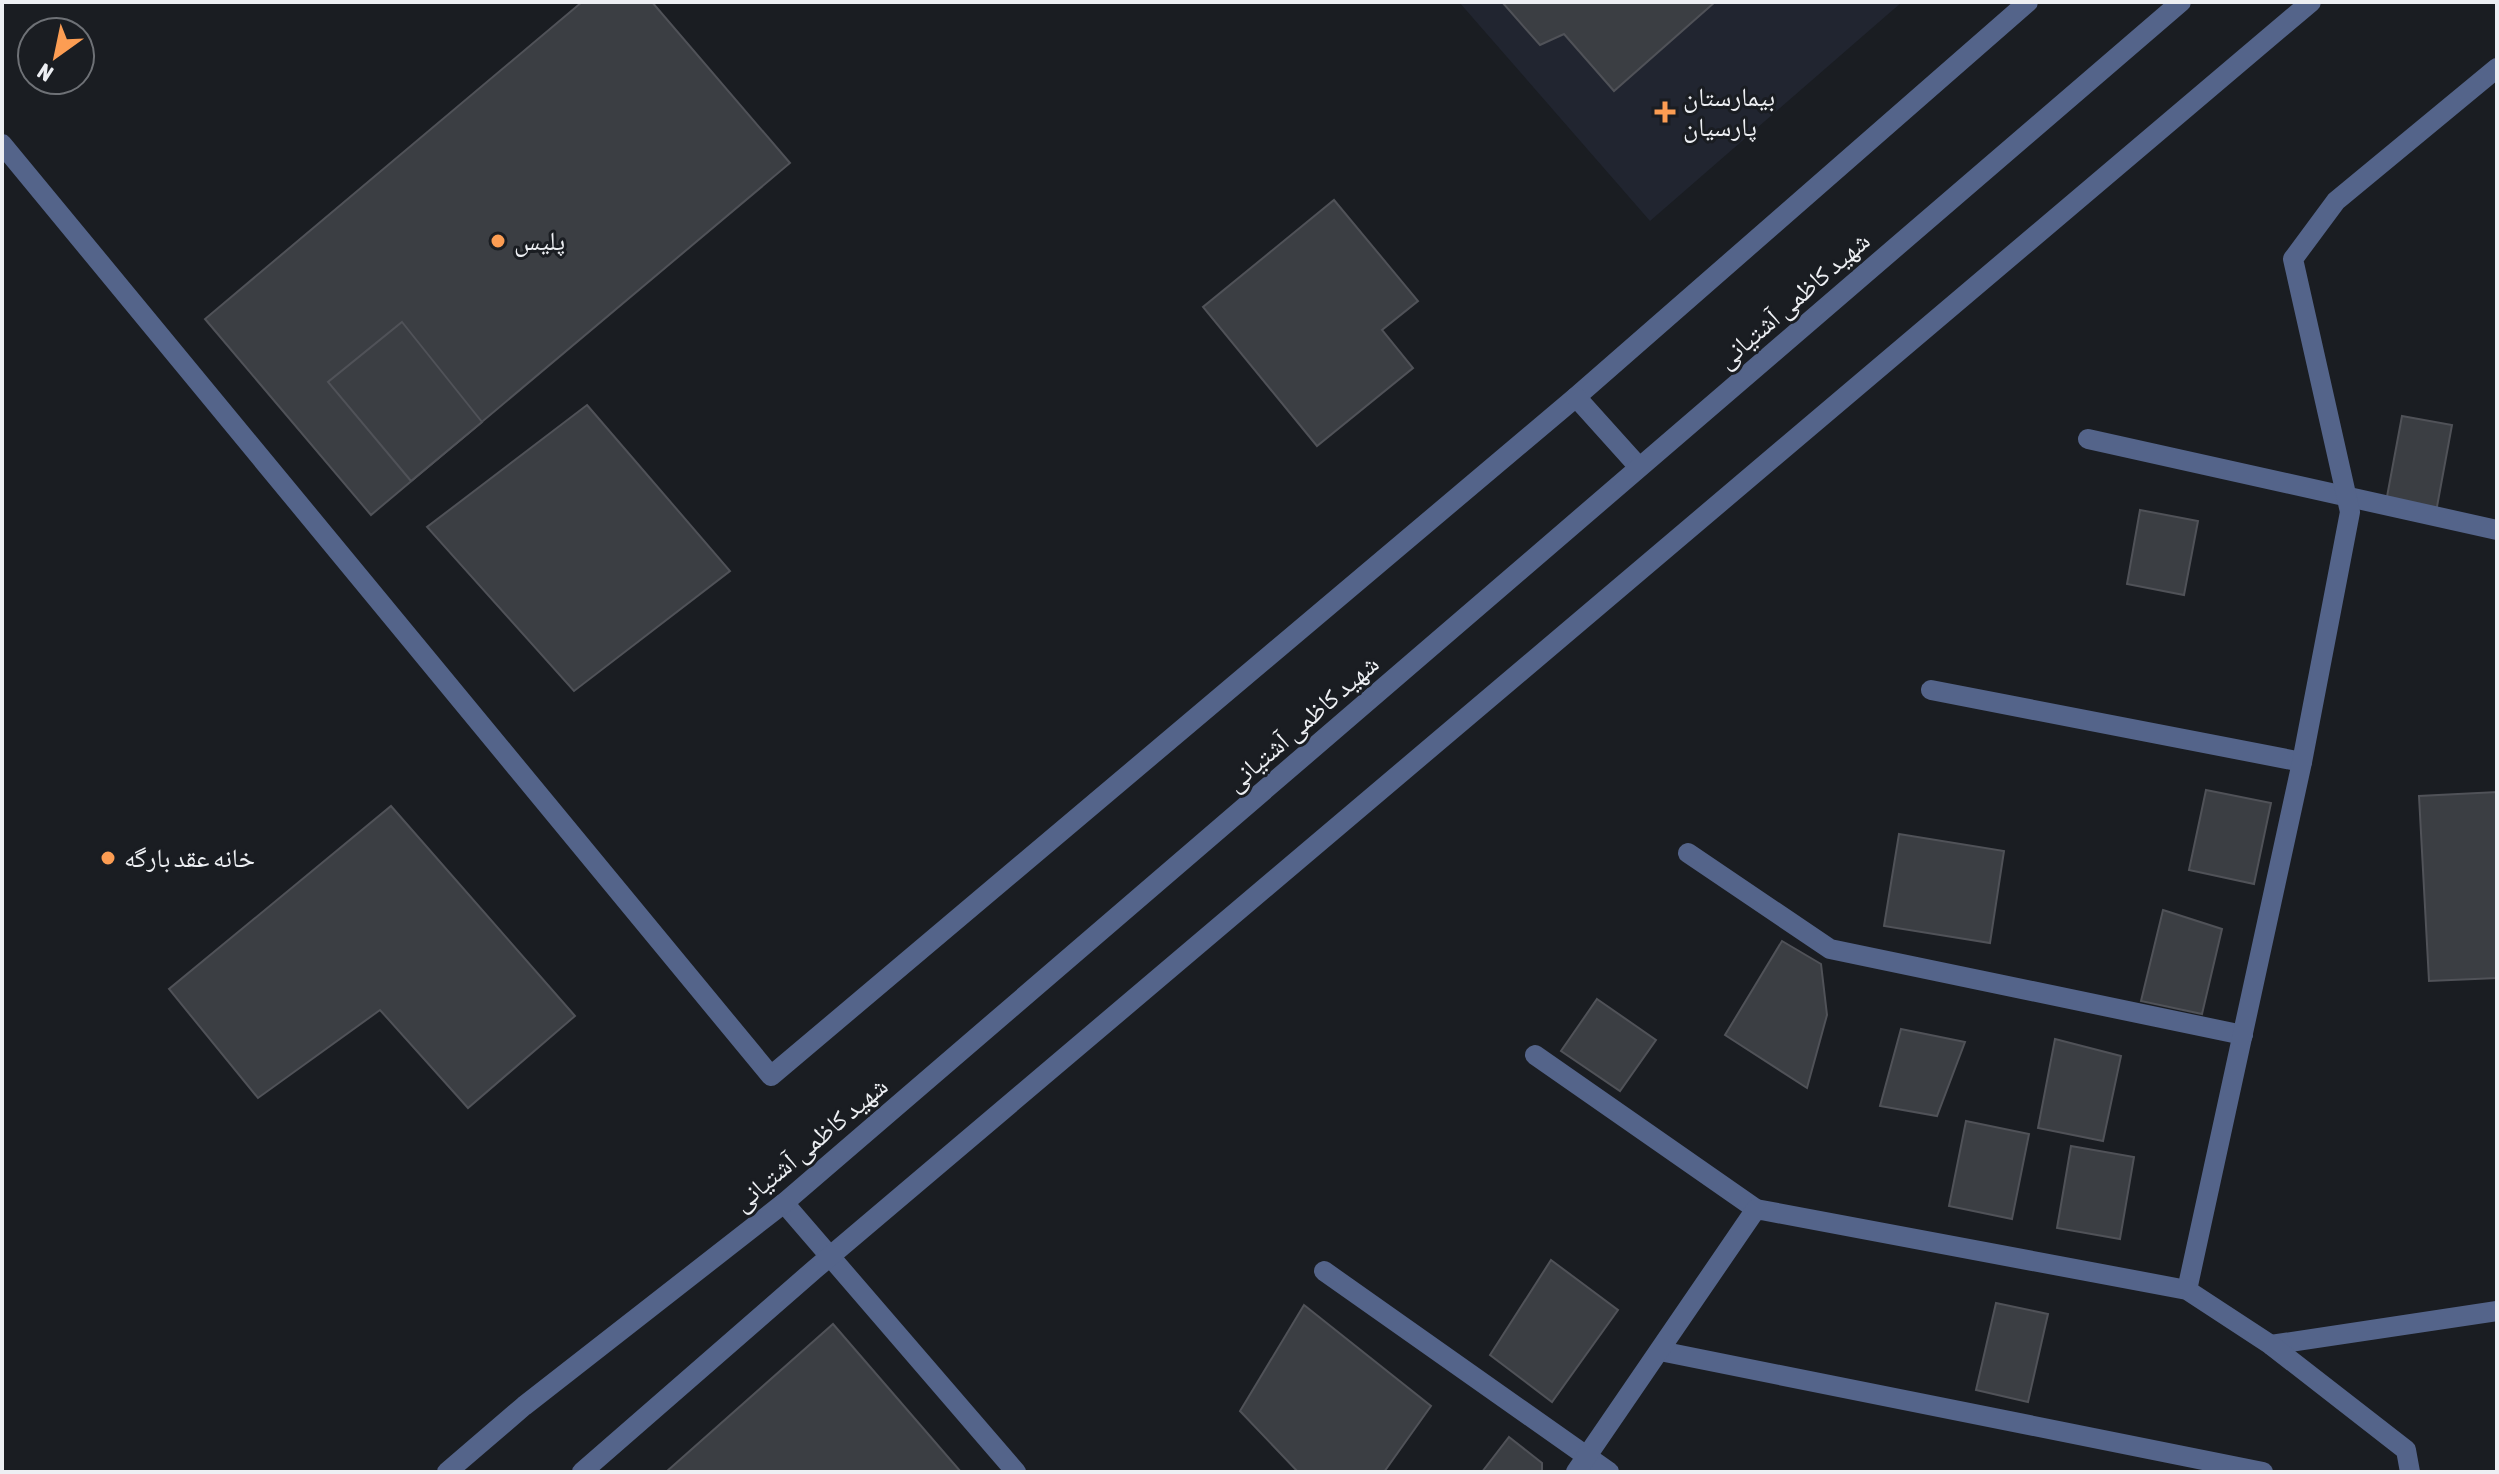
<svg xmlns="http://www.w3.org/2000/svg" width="2499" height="1474" font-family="'Asap Condensed','Noto Naskh Arabic',sans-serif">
<rect width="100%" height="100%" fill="#1a1d22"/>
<!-- built -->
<path fill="#212530" d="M1459,2H1902L1650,221Z"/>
<!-- building -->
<g fill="#3b3e43" stroke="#505258" stroke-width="2">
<path d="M582,2H652L790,163L371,515L205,319Z"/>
<path d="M1502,2H1715L1614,91L1564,34L1540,45Z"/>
<path d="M1334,200L1418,301L1382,330L1413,368L1317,446L1203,307Z"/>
<path d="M402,322L482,422L411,481L328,382Z"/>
<path d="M587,405L730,571L574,691L427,527Z"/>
<path d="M2402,416L2452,425L2436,512L2386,502Z"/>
<path d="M2140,510L2198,521L2184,595L2127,584Z"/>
<path d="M2206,790L2271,803L2254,884L2189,870Z"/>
<path d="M2497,792V978L2429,981L2419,796Z"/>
<path d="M391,806L575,1016L468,1108L380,1010L258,1098L169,989Z"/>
<path d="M1899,834L2004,851L1990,943L1884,926Z"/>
<path d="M2163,910L2222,929L2202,1014L2141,1001Z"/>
<path d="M1782,941L1821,964L1827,1015L1807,1088L1725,1035Z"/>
<path d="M1597,999L1656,1040L1620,1091L1561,1051Z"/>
<path d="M1901,1029L1965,1042L1937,1116L1880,1106Z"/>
<path d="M2055,1039L2121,1056L2103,1141L2038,1128Z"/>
<path d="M1966,1121L2029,1134L2012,1219L1949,1206Z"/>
<path d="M2071,1146L2134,1157L2120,1239L2057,1228Z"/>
<path d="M1551,1260L1618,1310L1552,1402L1490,1355Z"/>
<path d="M1996,1303L2048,1314L2028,1402L1976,1390Z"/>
<path d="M1304,1305L1431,1406L1384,1472H1298L1240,1411Z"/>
<path d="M833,1324L961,1472H666Z"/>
<path d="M1509,1437L1542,1463V1472H1482Z"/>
</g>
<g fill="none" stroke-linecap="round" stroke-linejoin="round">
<!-- minor -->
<g stroke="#54648a" stroke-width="20">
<path d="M2,144L771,1076L1576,397L2028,2"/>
<path d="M1576,397L1639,467"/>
<path d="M2088,439L2497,530"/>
<path d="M1931,690L2302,762"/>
<path d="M1688,853L1830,949L2243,1035"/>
<path d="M1535,1055L1756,1209"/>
<path d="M784,1203L1016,1472"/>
<path d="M1324,1271L1609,1472"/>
<path d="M2187,1290L2302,762L2350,512L2293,259L2336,201L2497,68"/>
<path d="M2271,1345L2497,1311"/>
<path d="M1660,1351L2263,1472"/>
<path d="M447,1472L524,1406L784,1203L2181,2"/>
<path d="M582,1472L815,1269L2311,2"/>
<path d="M1576,1472L1756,1209L2187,1290L2271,1345L2406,1450L2410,1472"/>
</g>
</g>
<!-- markers -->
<g fill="#fc9d53" stroke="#1a1d22" stroke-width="3">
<path d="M1661 100h8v8h8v8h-8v8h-8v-8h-8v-8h8z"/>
<circle cx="498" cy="241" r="8"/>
<circle cx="108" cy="858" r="8"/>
</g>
<g text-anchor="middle" stroke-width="6" stroke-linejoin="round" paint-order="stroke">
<!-- poi labels -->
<g font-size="26" fill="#edeff3" stroke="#1a1d22" text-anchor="start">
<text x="1683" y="106">بیمارستان<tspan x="1683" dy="30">پارسیان</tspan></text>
<text x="514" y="250">پلیس</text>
<text x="124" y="867">خانه عقد بارگه</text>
</g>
<!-- street labels -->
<g font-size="26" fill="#edeff3" stroke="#1a1d22">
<text transform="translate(1793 300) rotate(-41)" y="9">شهید کاظمی آشتیانی</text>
<text transform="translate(1302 723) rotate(-41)" y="9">شهید کاظمی آشتیانی</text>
<text transform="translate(810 1144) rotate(-40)" y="9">شهید کاظمی آشتیانی</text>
</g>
</g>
<!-- border -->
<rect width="2499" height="1474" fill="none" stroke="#edeff3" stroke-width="8"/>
<!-- north arrow -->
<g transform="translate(56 56) rotate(213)"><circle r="38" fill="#1a1d22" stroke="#6e7176" stroke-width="2"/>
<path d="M0-6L14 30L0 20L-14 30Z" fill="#fc9d53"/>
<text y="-12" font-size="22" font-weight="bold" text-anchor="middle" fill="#edeff3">N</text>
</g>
</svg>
